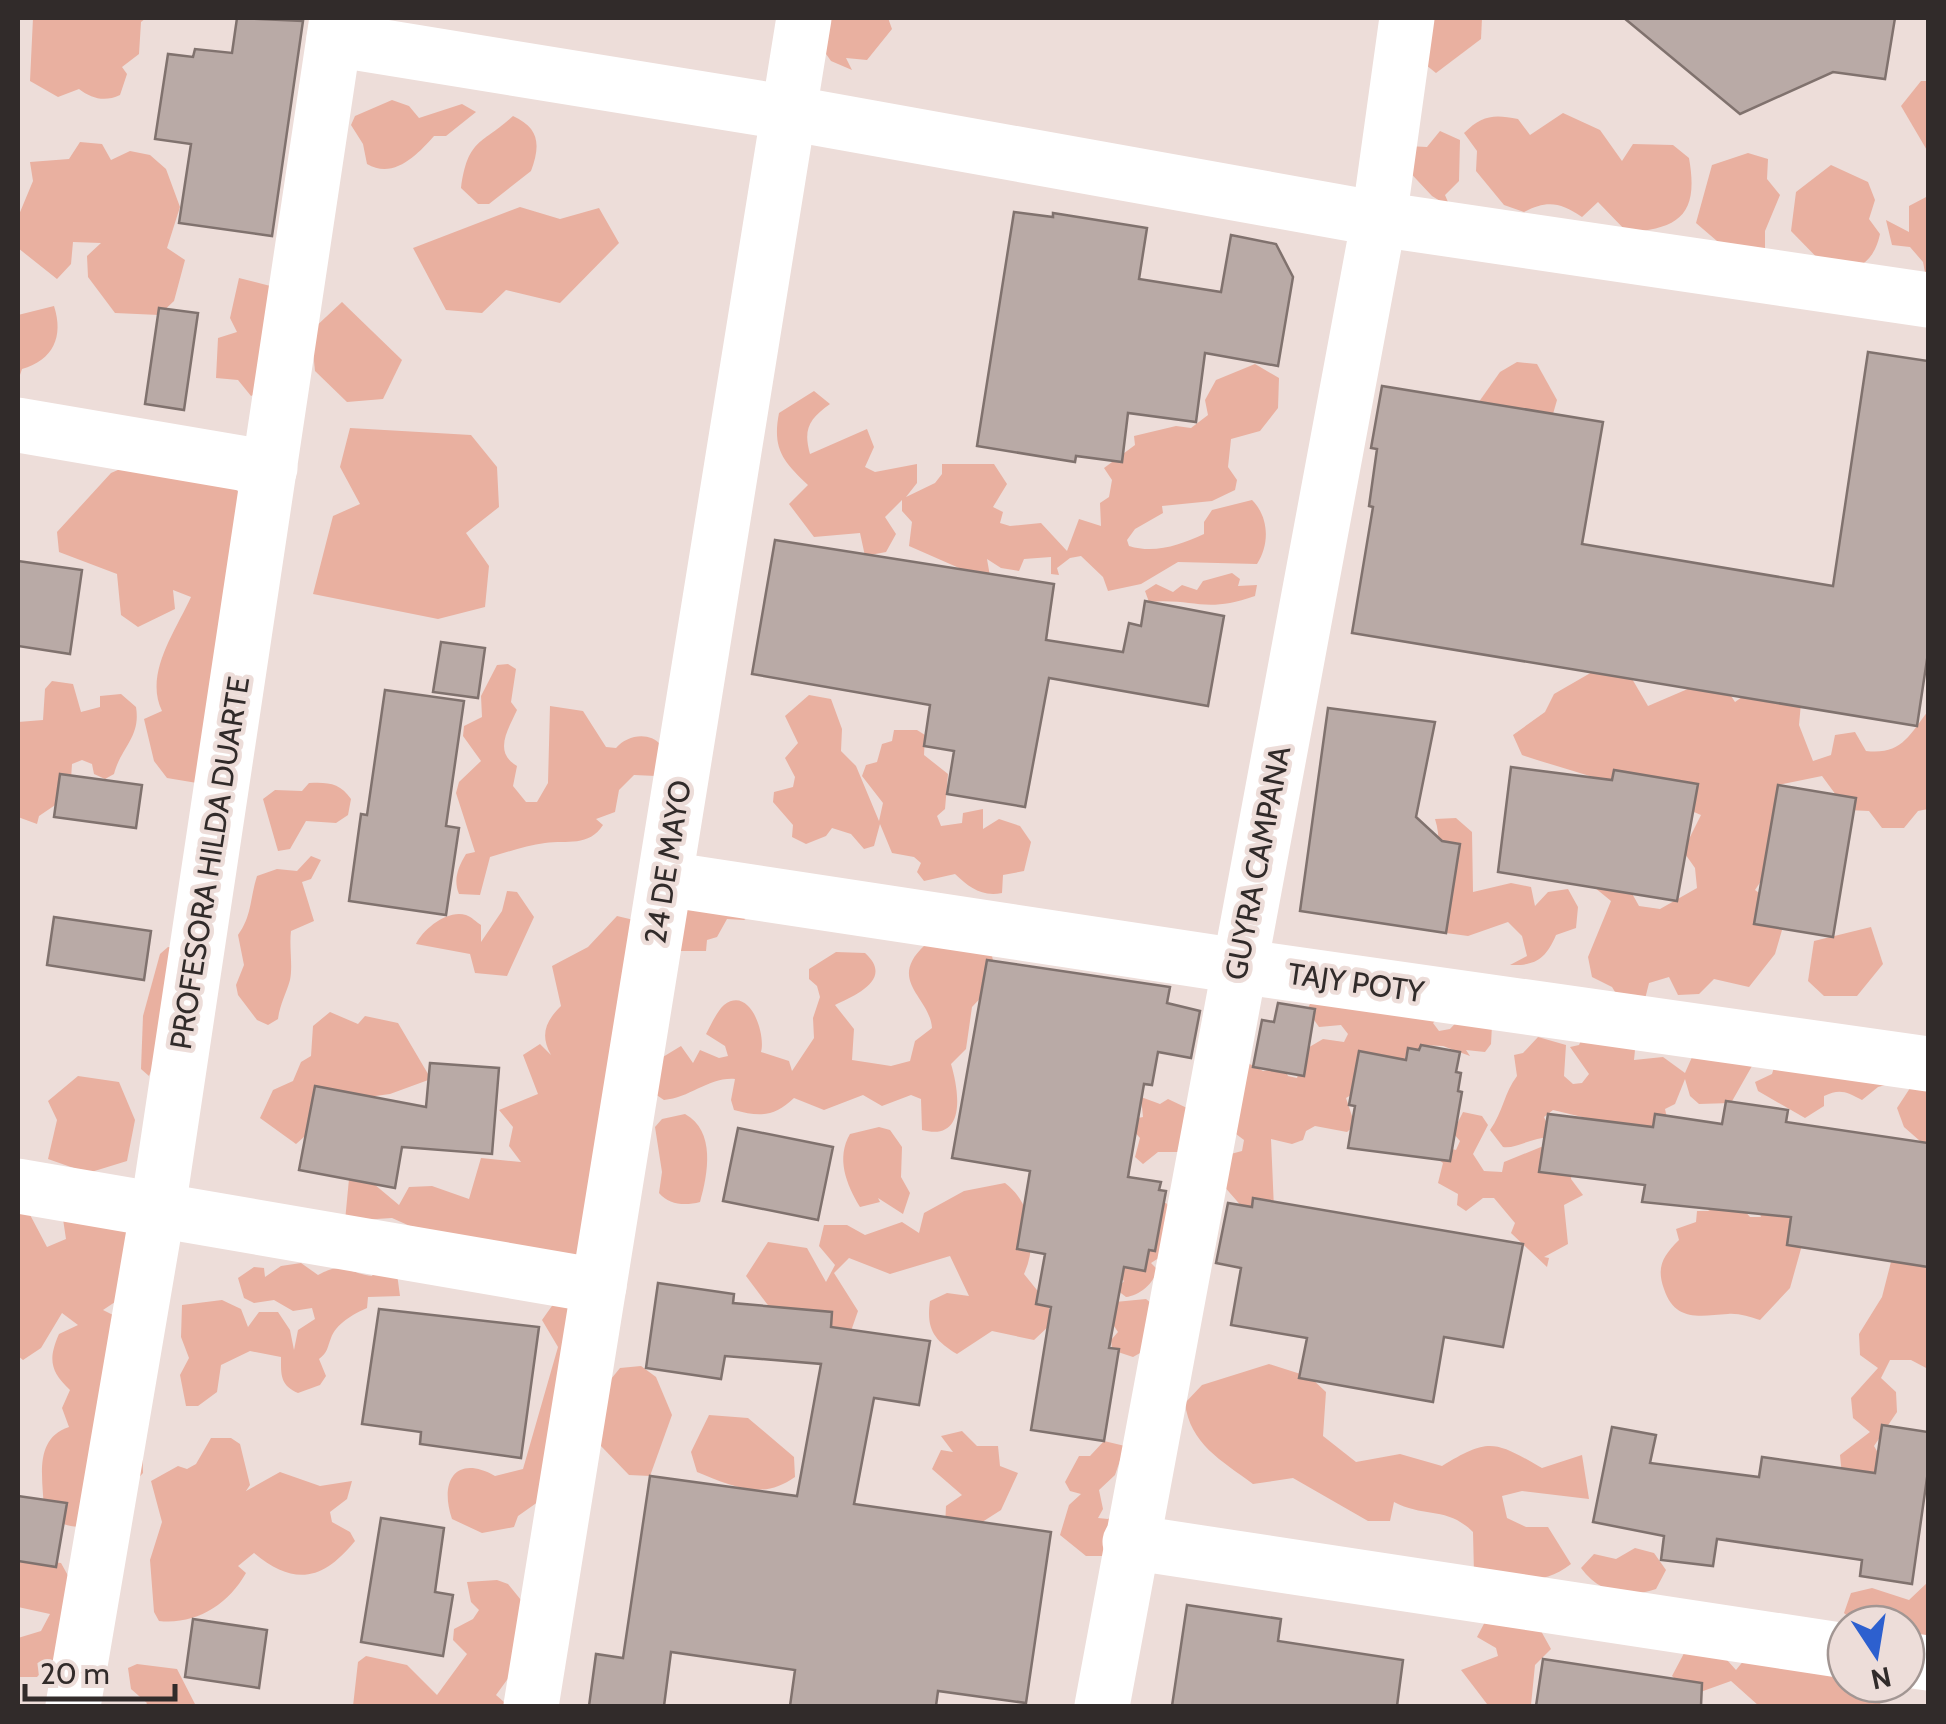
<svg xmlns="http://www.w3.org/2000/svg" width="1946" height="1724" font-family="Cabin,sans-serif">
<rect width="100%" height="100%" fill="#edddd9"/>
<!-- green -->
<g fill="#e9b0a0">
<path d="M33,18H146L141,22L139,54L122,67L127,74L120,95C105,102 92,99 79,89L58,97L30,81Z"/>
<path d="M824,18H888L892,29L867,60L846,58L852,70L831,61L819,44Z"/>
<path d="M1398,18H1482L1481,39L1436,73L1401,45Z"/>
<path d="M1921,81H1928V152L1901,106Z"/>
<path d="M392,100L409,106L419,118L462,104L476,112L446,136H434C418,154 394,180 367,164L363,144L351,125L355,116Z"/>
<path d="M1563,113L1600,130L1622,161L1633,144L1673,145L1689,158C1699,214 1680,229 1627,232L1598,202L1582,217C1560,202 1547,200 1524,212L1504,205L1476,171L1477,151L1464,133C1482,115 1494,114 1518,119L1530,135Z"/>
<path d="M513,116C539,128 541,144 531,171L489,204H478L461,188C468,138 481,145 513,116Z"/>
<path d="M1440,131L1460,140L1459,181L1445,195L1450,207L1432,196L1403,165L1407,146L1427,147Z"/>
<path d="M80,142L102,144L111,160L130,151L150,155L166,169L180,207L167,248L185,260L174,301L159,315L115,313L88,277L87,256L101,243L73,242L71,264L57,279L18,248V217L33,181L30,162L69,159Z"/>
<path d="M1748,153L1768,159L1767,179L1780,195L1765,231V252L1745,265L1696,223L1712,165Z"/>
<path d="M1831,165L1868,182L1875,200L1869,219L1880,234C1874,261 1861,268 1835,276L1791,231L1796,192Z"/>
<path d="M1928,196V288L1923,262L1910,247L1892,245L1886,220L1909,232V206Z"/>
<path d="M520,207L560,219L599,208L619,243L560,303L506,290L482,313L446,310L413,248Z"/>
<path d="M239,278L278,288L270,387L251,396L238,380L216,378L218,338L237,332L230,318Z"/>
<path d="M342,302L402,360L383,399L347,402L315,371L311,331Z"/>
<path d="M54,306C64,337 53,360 22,369L18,381V315Z"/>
<path d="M1517,362L1537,364L1557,400L1551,421L1476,406L1500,372Z"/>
<path d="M1255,364L1279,378L1278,408L1260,431L1231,439L1228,467L1237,480L1235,490L1212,501L1162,506L1163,513L1135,529L1127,540L1129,546C1155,554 1180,545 1204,534V522L1212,510L1252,500C1269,517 1270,544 1257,564L1178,562L1141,584L1108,591L1103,577L1081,556L1070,558L1057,568L1059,575L1051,574V557L1024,559L1019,571L1001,568L987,559L991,582L909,546L912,522L902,511V500L885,517L896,534L886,552L865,556L860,533L814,537L789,504L808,485C783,461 772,449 779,413L814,391L830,404C809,419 803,429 810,454L867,429L874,447L865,467L875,472L917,464V483L906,497L935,483L942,474V464H994L1007,484L993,507L1003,512L1000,523L1010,526L1041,523L1067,551L1079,519L1101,526L1100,503L1109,497L1112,480L1104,468L1135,445L1134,436L1176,426L1191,428L1208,415L1205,400L1216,380Z"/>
<path d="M350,428L471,435L497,467L499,507L466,533L489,566L485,607L438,619L313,594L333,516L360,504L340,467Z"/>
<path d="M165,449L224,475L250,506L209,785L167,778L154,761L144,719L162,711C144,674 175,632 191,597L173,590L175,609L138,627L121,615L117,574L59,552L57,532L111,473Z"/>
<path d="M1232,573L1240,579L1238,586L1257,585L1255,596C1204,614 1195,598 1149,602L1145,591L1156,584L1173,592L1182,585L1197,590L1203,581Z"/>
<path d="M508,664L516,669L511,702L517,710C508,730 493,752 517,766L513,786L526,802H537L548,783L550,706L583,711L606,747L616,748C627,735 649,731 661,745L656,776L634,775L619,790L615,812L596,819L603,825C589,847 567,840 545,843C527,845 508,852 490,857L480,895L459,894C453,880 458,867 466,854L475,852L456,793L459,782L481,761L463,736L464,726L482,717L481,696L497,665Z"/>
<path d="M1606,664L1628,672L1648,706L1704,682L1724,685L1735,702L1768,679L1801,703L1799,725L1813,761L1831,755L1835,735L1855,732L1866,751C1901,755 1909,736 1928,711V809L1918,811L1904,828H1882L1869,811L1847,810L1822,776L1778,785L1779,854L1755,890L1787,913L1775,954L1749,987L1714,979L1699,994L1678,995L1669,977L1649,983L1644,1003L1623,1005L1612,987L1592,977L1588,957L1611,901L1594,887L1629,888L1639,906L1660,909L1697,888L1695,868L1683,851L1701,815C1642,789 1582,775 1522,755L1513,735L1545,712L1554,694Z"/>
<path d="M52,681L73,684L81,712L100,707V696L121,694L136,707C141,737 121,747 114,774L105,779L94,774L92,764L82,760L72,764L70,795L39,816L37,824L18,817V722L43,720L45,689Z"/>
<path d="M809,695L831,699L842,729L841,751L856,766L879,821L883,803L862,776L866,765L877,762L882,744L892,741L894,730H917L925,735L924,755L948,774L945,809L937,816L941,826L962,823L963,813L983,809V829L999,819L1020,826L1031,842L1024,871L1003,875L1002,893C981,897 969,887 955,874L924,881L917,872L921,863L914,857L892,853L880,824L874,846L864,849L851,834L832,828L826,836L806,844L792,837L793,825L773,802L774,792L793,787L795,777L785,758L798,743L785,716Z"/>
<path d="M309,783C328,782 340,783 351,799L348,815L336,823L306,821L290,849L278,851L263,799L275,790L302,791Z"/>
<path d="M1456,818L1472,832L1473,892L1511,883L1531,887L1535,906L1548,892L1568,889L1578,907L1576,928L1556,935C1546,959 1535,966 1510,965L1527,956L1522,936L1508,922L1468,936L1446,933C1425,901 1447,856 1435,819Z"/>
<path d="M311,856L321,860L311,879L302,882L314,921L291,931C289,946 293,966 290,980C286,994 280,1004 278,1019L268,1025L257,1020L238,995L236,985L244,965L238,935C252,916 250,898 257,876L277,869L297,871Z"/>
<path d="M507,891L517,892L534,917L507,976L475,973L470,954L416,944C423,929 448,909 466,915C472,917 476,922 481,925V942L502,911Z"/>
<path d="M685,904L753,914L744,920L727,919L717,937L707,940L706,951H677Z"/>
<path d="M617,916L638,921L604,1231L574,1258L410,1226L392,1218L345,1221L349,1179H368L399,1205L409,1187L432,1186L469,1199L481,1158L521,1162L509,1146L513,1127L499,1110L538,1094L523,1055L540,1044L551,1055C540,1035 545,1022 561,1006L552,966L588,947Z"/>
<path d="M1871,927L1883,964L1857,996H1824L1808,981L1814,941Z"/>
<path d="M987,930L995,971L987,991L972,1007L966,1049L951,1064C959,1091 967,1142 922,1130L921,1099L911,1095L882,1106L863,1095L824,1110L794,1098C774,1117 760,1117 734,1110L731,1100L735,1079C709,1077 690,1098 664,1100L655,1094L653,1063L681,1046L693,1063L700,1050L719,1058L728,1056L725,1046L706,1034C711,1025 717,1011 724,1005C750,985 766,1034 761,1052L789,1061L792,1071L814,1038L813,1018L820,997L817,986L809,979V969L836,952L865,953C894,979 856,995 835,1005L854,1029L852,1060L891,1066L910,1061L915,1041L932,1028C930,997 886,981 925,945Z"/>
<path d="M168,947L199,952L149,1076L141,1069L143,1016L160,954Z"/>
<path d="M1312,1000L1441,1015L1433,1023L1439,1031L1450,1029L1464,1014L1492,1025L1491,1044L1485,1052L1466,1050L1470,1056L1443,1046L1421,1045L1419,1050L1406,1054L1403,1064L1346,1098L1355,1125L1347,1132L1315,1126L1306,1131L1303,1140L1292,1144L1271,1139L1274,1209L1243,1208L1216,1177L1223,1156L1242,1151L1244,1140L1236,1134L1244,1061L1263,1071L1284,1068L1288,1076L1297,1078L1306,1049L1323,1039L1344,1042L1348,1034L1341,1025L1319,1027L1307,1010Z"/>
<path d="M330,1012L358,1024L365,1016L398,1023L431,1079L390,1094L346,1100L296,1144L260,1118L273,1090L293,1081L301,1062L311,1056L313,1026Z"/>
<path d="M1588,1025L1635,1050L1634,1060L1663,1057L1685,1073L1696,1048L1752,1066L1731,1103L1699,1104L1690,1096L1685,1079L1675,1104L1665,1109L1667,1118L1653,1134L1553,1110L1544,1117L1553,1137C1531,1137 1517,1149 1503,1147L1490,1130C1503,1112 1504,1093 1517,1076L1514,1055L1523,1053L1538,1037L1566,1045L1564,1076L1573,1084L1582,1083L1589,1074L1570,1047L1579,1045Z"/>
<path d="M1775,1064L1897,1082L1878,1087L1862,1100C1847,1092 1840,1088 1824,1096V1106L1805,1118L1758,1091L1755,1082L1772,1074Z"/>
<path d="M1928,1075V1148L1904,1127L1897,1108L1914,1082Z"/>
<path d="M78,1076L119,1082L135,1120L127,1161L88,1173L48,1159L57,1120L48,1101Z"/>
<path d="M1141,1097L1160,1104L1168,1099L1187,1108L1178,1152H1158L1143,1164L1135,1157L1140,1138L1133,1130V1119L1143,1117Z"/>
<path d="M1463,1112L1482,1116L1488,1125L1473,1154L1484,1171L1502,1172L1504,1162L1541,1147L1552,1148L1572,1169L1571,1179L1583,1195L1564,1205L1568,1244L1544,1257L1549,1258L1547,1267L1511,1233L1515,1223L1494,1198H1483L1466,1211L1457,1205L1458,1194L1438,1183L1443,1163L1434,1156L1435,1145L1456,1150L1460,1141L1446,1125L1457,1124Z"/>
<path d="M685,1114C716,1131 708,1174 700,1202C685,1206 669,1205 659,1193L662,1172L655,1127L662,1119Z"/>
<path d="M879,1127L890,1130L902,1147L901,1177L910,1193L903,1214L878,1198L880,1202L860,1207C846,1184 836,1158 850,1134Z"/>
<path d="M1005,1183C1032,1203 1038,1243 1024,1274L1049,1305L1050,1325L1034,1340L992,1331L957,1354C934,1340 926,1329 930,1301L947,1293L969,1296L950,1256L890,1274L849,1258L834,1273L858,1311L851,1331L785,1328L746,1276L768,1242L807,1248L826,1282L835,1265L819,1246L824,1225H847L865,1235L902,1222L919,1233L924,1213L964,1191Z"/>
<path d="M1743,1191L1744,1210L1750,1217H1761L1758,1207H1789L1804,1238L1790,1288L1760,1320C1750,1317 1738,1313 1728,1314C1699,1316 1675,1322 1664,1289C1656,1267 1663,1256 1679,1240L1676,1229L1696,1222L1697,1211H1708Z"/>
<path d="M18,1192L47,1247L66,1239L63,1219L126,1210L139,1286L103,1310L139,1328L143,1473C113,1506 89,1551 44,1511C43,1478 33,1439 69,1427L62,1408L70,1390C50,1371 48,1359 59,1334L78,1325L62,1313L41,1348L23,1360L18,1356Z"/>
<path d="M1156,1203H1166L1180,1217L1168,1252L1151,1263L1157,1269C1155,1283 1139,1296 1126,1297L1117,1290L1124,1281L1109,1266Z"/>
<path d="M1911,1252L1928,1257V1369L1911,1360H1890L1881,1378L1896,1392L1897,1412L1874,1446L1884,1463L1879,1483L1842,1476L1840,1455L1870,1432L1853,1418L1851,1398L1878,1368L1860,1355L1859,1334L1882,1297L1892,1258Z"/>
<path d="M301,1263L318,1275C343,1261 348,1273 372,1276L377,1267L396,1266L400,1296L368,1297L367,1308C353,1314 336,1324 331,1338C327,1348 328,1352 319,1359L326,1376L320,1385L298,1393C280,1385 281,1375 281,1357L250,1351L221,1365L217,1392L198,1406H186L180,1375L189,1358L181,1337L182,1305L222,1300L241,1309L248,1327L259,1312H278L290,1330L294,1350L298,1330L315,1319L312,1308L293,1311L274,1300L254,1303L244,1298L238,1278L254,1267L264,1268L265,1277L281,1266Z"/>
<path d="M573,1297L552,1492L518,1516L514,1527L482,1533L452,1519C439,1481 456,1454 495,1476L523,1469L558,1347L542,1320L554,1303Z"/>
<path d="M1146,1299L1163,1313L1158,1343L1133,1357L1112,1350L1111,1340L1118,1332L1112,1323L1115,1302Z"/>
<path d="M1269,1364L1310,1377L1326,1392L1323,1436L1356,1462L1400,1454L1442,1466C1489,1437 1495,1441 1542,1468L1582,1455L1589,1499L1522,1491L1502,1496L1507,1518L1526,1527H1548L1571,1564C1542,1587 1510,1581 1474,1574L1473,1532C1447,1506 1424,1518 1394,1502L1390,1521H1368L1293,1478L1253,1484C1221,1460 1190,1444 1185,1403L1202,1385Z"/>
<path d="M641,1366L656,1377L672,1415L650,1476L629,1475L600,1445L607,1384L620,1368Z"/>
<path d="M709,1415L748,1418L794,1457L795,1477C762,1501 732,1486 697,1472L691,1452Z"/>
<path d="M962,1431L977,1446H998L1000,1466L1018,1473L1001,1510L965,1533L945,1528L946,1506L962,1495L932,1469L941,1450L953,1452L941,1436Z"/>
<path d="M211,1438H231L240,1444L250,1485L246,1491L280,1472L320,1486L352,1481L347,1499L330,1512L332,1522L350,1532L355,1541C323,1580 295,1587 254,1553L238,1566L246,1573C228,1605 195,1625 159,1621L154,1612L150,1560L162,1522L151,1481L178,1466L187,1469L196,1464Z"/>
<path d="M1104,1441L1125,1446L1115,1475L1099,1490L1103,1509L1098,1518L1108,1519L1117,1513L1108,1556H1086L1060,1535L1069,1505L1081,1494L1070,1491L1065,1482L1079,1456H1090Z"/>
<path d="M1635,1548L1654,1553L1666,1570L1656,1589C1627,1599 1599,1593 1581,1568L1594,1554L1616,1559Z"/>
<path d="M18,1557L61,1563L71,1581L66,1646L37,1677H18V1638L41,1631L50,1614L18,1607Z"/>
<path d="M497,1580L508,1584L521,1600L515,1669L496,1695L504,1702L527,1706H353L358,1662L366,1656L407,1665L437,1695L467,1654L453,1640L454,1629L473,1619L479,1610L471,1602L467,1582Z"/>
<path d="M1928,1582V1640L1906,1643V1624H1856L1844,1613L1851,1593L1872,1588L1909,1600Z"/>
<path d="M1487,1618L1507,1627L1525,1619L1541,1631L1551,1649L1535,1665L1531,1705L1487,1704L1461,1670L1498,1656L1496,1648L1477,1637Z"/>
<path d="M1846,1628V1684H1875L1881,1689L1880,1706H1759L1731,1681L1692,1695L1672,1676L1691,1640L1710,1641L1736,1670L1749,1654Z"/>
<path d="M137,1664L177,1669L196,1706H145L147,1703L131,1689L128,1668Z"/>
</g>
<!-- building -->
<g fill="#b9aaa6" stroke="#80726e" stroke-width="2.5">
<path d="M237,18L303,21L272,236L179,223L191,144L155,139L168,54L193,57L195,49L232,53Z"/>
<path d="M1624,18H1895L1885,79L1833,72L1740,114Z"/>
<path d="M1014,212L1053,217V213L1147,228L1139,279L1221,292L1231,235L1276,244L1293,277L1278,366L1205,353L1196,422L1128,413L1122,462L1076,456L1075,462L977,446Z"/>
<path d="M159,308L198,313L184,410L145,404Z"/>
<path d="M1868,352L1928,361V653L1917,726L1352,633L1373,507L1369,506L1377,449L1371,448L1382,386L1603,422L1582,544L1833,586Z"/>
<path d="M775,540L1054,584L1046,640L1123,652L1129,623L1141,626L1145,601L1224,616L1208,706L1049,678L1025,807L947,794L954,751L924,746L930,705L752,674Z"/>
<path d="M18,561L82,570L70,654L18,646Z"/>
<path d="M441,642L485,648L478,698L433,692Z"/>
<path d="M385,690L464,701L446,826L459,828L446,915L349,901L361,814L367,815Z"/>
<path d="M1328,708L1435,722L1416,817L1442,841L1460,844L1446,933L1300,911Z"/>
<path d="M1511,767L1612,780L1614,770L1698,784L1677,901L1498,872Z"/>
<path d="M60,774L142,785L136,828L54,817Z"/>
<path d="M1778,785L1856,798L1833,937L1754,924Z"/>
<path d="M54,917L151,931L144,980L47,965Z"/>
<path d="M987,960L1170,987L1167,1003L1200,1011L1191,1058L1158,1052L1152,1085L1144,1084L1128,1177L1161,1182L1159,1190L1166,1191L1155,1251L1149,1250L1145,1271L1124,1267L1109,1348L1119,1349L1104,1441L1031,1430L1051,1307L1036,1304L1045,1254L1017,1249L1030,1171L952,1158Z"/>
<path d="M1278,1003L1315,1009L1304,1076L1253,1067L1262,1020L1274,1022Z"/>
<path d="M1421,1045L1460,1052L1456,1072L1461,1073L1458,1091L1462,1092L1450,1161L1348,1148L1355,1106L1349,1105L1359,1051L1406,1060L1408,1048L1419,1050Z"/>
<path d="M430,1063L499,1068L492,1154L402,1147L395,1188L299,1170L315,1086L426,1107Z"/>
<path d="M1726,1101L1788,1110L1786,1122L1928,1143V1267L1787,1245L1791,1217L1642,1202L1645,1185L1539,1172L1548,1114L1653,1127L1655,1114L1722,1124Z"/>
<path d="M738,1128L833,1147L818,1220L723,1201Z"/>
<path d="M1253,1198L1523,1244L1503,1347L1444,1337L1433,1402L1299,1378L1307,1338L1231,1325L1241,1268L1216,1263L1228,1203L1252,1207Z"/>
<path d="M658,1283L734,1294L733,1303L832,1312L831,1327L930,1341L919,1405L874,1398L854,1504L1051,1532L1026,1703L938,1691L936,1706H790L795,1670L671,1652L664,1706H589L596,1654L623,1658L650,1476L797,1496L821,1364L725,1356L721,1379L646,1368Z"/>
<path d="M379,1309L539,1327L521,1458L420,1444L421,1432L362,1424Z"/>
<path d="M1882,1425L1928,1432V1471L1912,1584L1860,1576L1862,1560L1717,1539L1713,1566L1661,1560L1664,1536L1593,1522L1612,1427L1656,1435L1650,1463L1759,1477L1762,1457L1875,1473Z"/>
<path d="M18,1496L67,1503L56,1567L18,1561Z"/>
<path d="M381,1518L444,1528L435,1592L453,1595L443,1656L361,1642Z"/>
<path d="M1187,1605L1281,1619L1278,1641L1403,1660L1397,1706H1172Z"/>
<path d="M193,1619L267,1630L259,1688L185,1677Z"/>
<path d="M1543,1659L1702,1683L1701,1706H1536Z"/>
</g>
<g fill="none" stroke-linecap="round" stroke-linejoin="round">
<!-- minor -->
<g stroke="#fff" stroke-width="55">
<path d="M334,39L789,113L1379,219L1928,300"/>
<path d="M18,425L270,468"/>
<path d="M666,879L1238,966L1928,1064"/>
<path d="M18,1186L599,1286"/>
<path d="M1130,1542L1846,1651"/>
<path d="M1906,1660L1928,1663"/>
<path d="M73,1706L158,1208L337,18"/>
<path d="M531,1706L804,18"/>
<path d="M1102,1706L1379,219L1407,18"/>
</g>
</g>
<g text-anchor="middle" stroke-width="9" stroke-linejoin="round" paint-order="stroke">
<!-- street labels -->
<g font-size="30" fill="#312b2a" stroke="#edddd9">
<text transform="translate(668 862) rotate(-81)" y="10">24 DE MAYO</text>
<text transform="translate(210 863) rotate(-81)" y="10">PROFESORA HILDA DUARTE</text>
<text transform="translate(1258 863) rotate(-79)" y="10">GUYRA CAMPANA</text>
<text transform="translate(1356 983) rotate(8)" y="10">TAJY POTY</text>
</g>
</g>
<!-- border -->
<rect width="1946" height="1724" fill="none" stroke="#312b2a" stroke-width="40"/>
<!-- north arrow -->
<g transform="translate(1876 1654) rotate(168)"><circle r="48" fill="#edddd9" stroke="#a29693" stroke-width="2.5"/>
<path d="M0-8L18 38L0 25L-18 38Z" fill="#2d60cf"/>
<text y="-15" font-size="28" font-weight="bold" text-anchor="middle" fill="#312b2a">N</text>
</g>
<!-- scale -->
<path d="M25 1684v15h150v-15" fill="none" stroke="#312b2a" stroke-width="5"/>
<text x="40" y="1684" font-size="30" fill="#312b2a" stroke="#edddd9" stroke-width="8" paint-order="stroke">20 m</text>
</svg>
